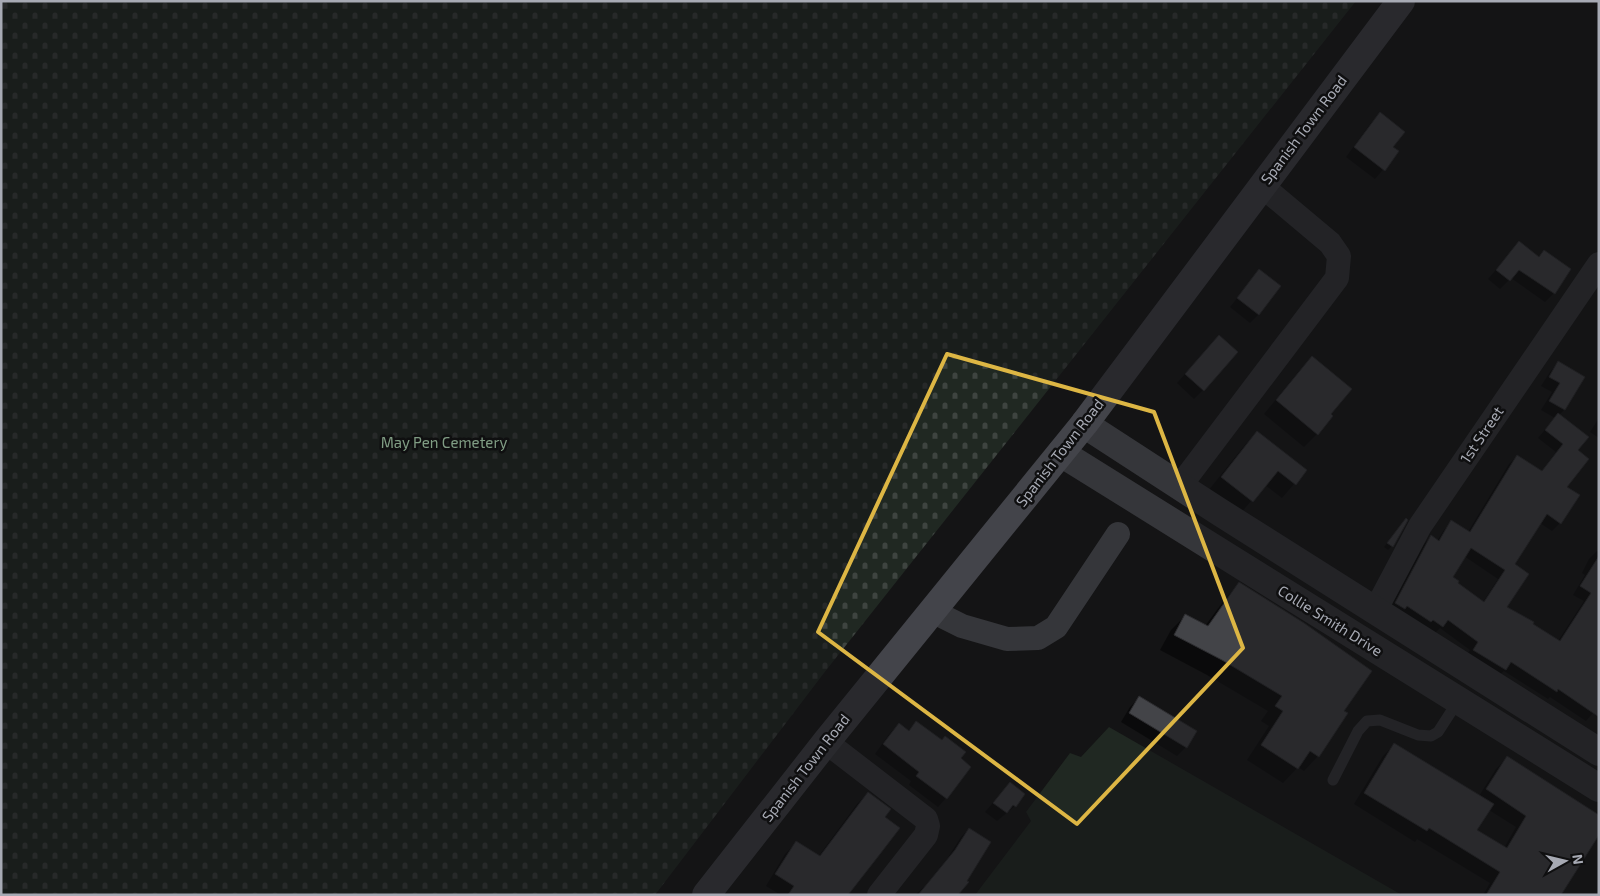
<svg xmlns="http://www.w3.org/2000/svg" width="1600" height="896" font-family="'Exo 2',sans-serif">
<defs>
<pattern id="cemetery-stones" width="16" height="16" patternUnits="userSpaceOnUse" patternTransform="scale(1.25)"><rect width="16" height="16" fill="#202822"/><path d="M2 7V4a2 2 0 0 1 4 0v3zM10 15v-3a2 2 0 0 1 4 0v3z" fill="#3e4440"/></pattern>
</defs>
<rect width="100%" height="100%" fill="#141415"/>
<!-- cemetery -->
<path fill="url(#cemetery-stones)" d="M1,1H1356L824,673L655,895H1Z"/>
<!-- green -->
<path fill="#202822" d="M1109,727L1402,895H975L1031,821L1026,812L1070,753L1081,757Z"/>
<!-- shadow -->
<g fill="#0007" fill-rule="evenodd">
<path d="M1380,114L1392,147L1398,152L1375,179L1346,157L1371,123Z"/>
<path d="M1519,243L1538,258L1544,252L1554,293L1545,302L1511,278L1500,289L1488,279Z"/>
<path d="M1259,271V314L1250,323L1230,307Z"/>
<path d="M1210,346L1203,390L1194,399L1177,383Z"/>
<path d="M1312,358L1329,414L1317,434L1304,447L1264,414L1299,371Z"/>
<path d="M1558,363L1583,377L1564,410L1559,415L1577,451L1566,487L1578,496L1560,523L1552,531L1540,523L1513,565L1505,608L1558,641L1584,601L1573,595L1585,575L1582,573L1589,559L1597,551L1599,552V706L1586,721L1550,697L1548,699L1504,671L1497,677L1465,658L1470,650L1440,628L1434,634L1388,611L1423,545L1431,537L1437,541L1444,530L1452,522L1468,532L1509,464L1517,456L1541,472L1556,452L1538,438L1555,418L1541,410L1552,392L1541,386L1550,372ZM1464,556L1498,579L1483,602L1456,583L1451,577Z"/>
<path d="M1599,418V438L1590,432Z"/>
<path d="M1257,432L1305,471L1282,498L1265,485L1239,515L1208,491L1244,446Z"/>
<path d="M1402,524L1392,546L1388,550L1384,547Z"/>
<path d="M1239,584L1343,711L1318,756L1304,771L1298,767L1283,783L1247,760L1269,726L1261,721L1268,711L1207,675L1160,650L1171,630L1186,615L1205,626L1225,599Z"/>
<path d="M1139,698L1186,747L1177,756L1121,722L1130,707Z"/>
<path d="M916,722L959,759L946,798L938,807L909,785L911,781L875,754L890,733L899,724L908,731Z"/>
<path d="M1394,745L1479,796L1496,769L1507,758L1559,895H1483L1490,883L1417,839L1415,842L1354,804L1383,756ZM1489,810L1516,827L1504,848L1475,830Z"/>
<path d="M1010,783L1015,806L997,821L985,812Z"/>
<path d="M868,793L884,817L847,895H781L766,886L785,854L796,843L818,857L857,804Z"/>
<path d="M969,829L957,895H915L926,885L947,859L961,837Z"/>
</g>
<!-- building -->
<g fill="#434448" stroke="#2e2e31" fill-rule="evenodd">
<path d="M1380,112L1405,132L1393,147L1399,151L1385,171L1354,147Z"/>
<path d="M1519,241L1539,257L1544,250L1571,269L1555,294L1519,270L1510,281L1496,270Z"/>
<path d="M1259,269L1281,286L1259,315L1237,298Z"/>
<path d="M1219,335L1238,352L1204,391L1185,374Z"/>
<path d="M1312,356L1352,389L1331,414L1333,416L1318,435L1276,400Z"/>
<path d="M1558,361L1585,377L1565,410L1549,401L1560,383L1549,377Z"/>
<path d="M1558,413L1589,437L1578,450L1589,459L1567,487L1580,495L1561,524L1547,514L1515,564L1529,574L1507,607L1534,622L1533,624L1560,641L1591,593L1580,586L1599,556V717L1558,689L1557,692L1511,662L1506,670L1473,650L1478,642L1448,620L1443,627L1433,620L1431,622L1407,606L1405,609L1395,603L1431,535L1439,541L1451,520L1470,532L1517,455L1542,471L1563,444L1545,430ZM1471,548L1505,570L1484,602L1458,583L1459,581L1453,577Z"/>
<path d="M1257,431L1307,470L1296,485L1278,471L1253,502L1221,477Z"/>
<path d="M1406,518L1408,520L1393,547L1387,543Z"/>
<path d="M1239,582L1304,623L1372,671L1344,711L1348,713L1319,757L1310,751L1298,769L1261,745L1283,711L1275,706L1282,696L1222,660L1174,635L1185,614L1208,626Z"/>
<path d="M1139,696L1197,731L1187,748L1129,713Z"/>
<path d="M916,721L942,740L945,736L966,752L961,758L971,767L947,799L916,776L919,772L883,744L899,723L909,731Z"/>
<path d="M1394,743L1494,804L1477,830L1507,848L1526,816L1486,789L1507,756L1599,815V835L1561,895H1486L1500,872L1429,828L1427,831L1364,793Z"/>
<path d="M1010,782L1025,794L1016,807L1013,805L1007,813L993,803Z"/>
<path d="M868,792L891,809L885,817L900,828L880,854L848,895H788L794,886L775,874L796,841L820,856Z"/>
<path d="M969,828L991,842L967,881L969,882L958,895H918L955,850Z"/>
</g>
<g fill="none" stroke-linecap="round" stroke-linejoin="round">
<!-- service -->
<path stroke="#35363a" stroke-width="11" d="M1333,780L1358,731L1367,721L1380,720L1418,735L1431,736L1438,732L1458,701"/>
<!-- minor -->
<g stroke="#35363a" stroke-width="24">
<path d="M1180,486L1337,278L1339,256L1330,243L1262,186"/>
<path d="M932,611L962,626L1007,639L1038,638L1056,627L1118,534"/>
<path d="M1375,611L1420,526L1599,264"/>
<path d="M826,742L926,819L928,826L926,835L879,895"/>
</g>
<!-- tertiary -->
<g stroke="#35363a" stroke-width="28">
<path d="M1084,424L1218,511L1599,752"/>
<path d="M1061,453L1599,788"/>
</g>
<!-- secondary -->
<path stroke="#43444a" stroke-width="28" d="M706,895L826,742L1084,424L1401,1"/>
</g>
<!-- marked area -->
<path d="M0 0H1600V896H0ZM947,354L1154,412L1243,648L1077,824L818,632Z" fill="#141415" fill-opacity=".55" fill-rule="evenodd"/>
<path fill="none" stroke="#ddb644" stroke-width="4" stroke-linejoin="round" d="M947,354L1154,412L1243,648L1077,824L818,632Z"/>
<g text-anchor="middle" stroke-width="5" stroke-linejoin="round" paint-order="stroke">
<!-- street labels -->
<g font-size="15" fill="#a7aab4" stroke="#0f0f10">
<text transform="translate(1304 130) rotate(-53)" y="5">Spanish Town Road</text>
<text transform="translate(1482 435) rotate(-56)" y="5">1st Street</text>
<text transform="translate(1060 453) rotate(-52)" y="5">Spanish Town Road</text>
<text transform="translate(1330 621) rotate(32)" y="5">Collie Smith Drive</text>
<text transform="translate(806 768) rotate(-52)" y="5">Spanish Town Road</text>
</g>
<!-- park labels -->
<g font-size="15" fill="#809d84" stroke="#0f0f10">
<text x="444" y="448">May Pen Cemetery</text>
</g>
</g>
<!-- border -->
<rect width="1600" height="896" fill="none" stroke="#a7aab4" stroke-width="5"/>
<!-- north arrow -->
<g transform="translate(1565 861) rotate(82)" stroke="#0f0f10" stroke-width="4" paint-order="stroke">
<path d="M0-4L9 19L0 12L-9 19Z" fill="#a7aab4"/>
<text y="-8" font-size="14" font-weight="bold" text-anchor="middle" fill="#a7aab4">N</text>
</g>
</svg>
